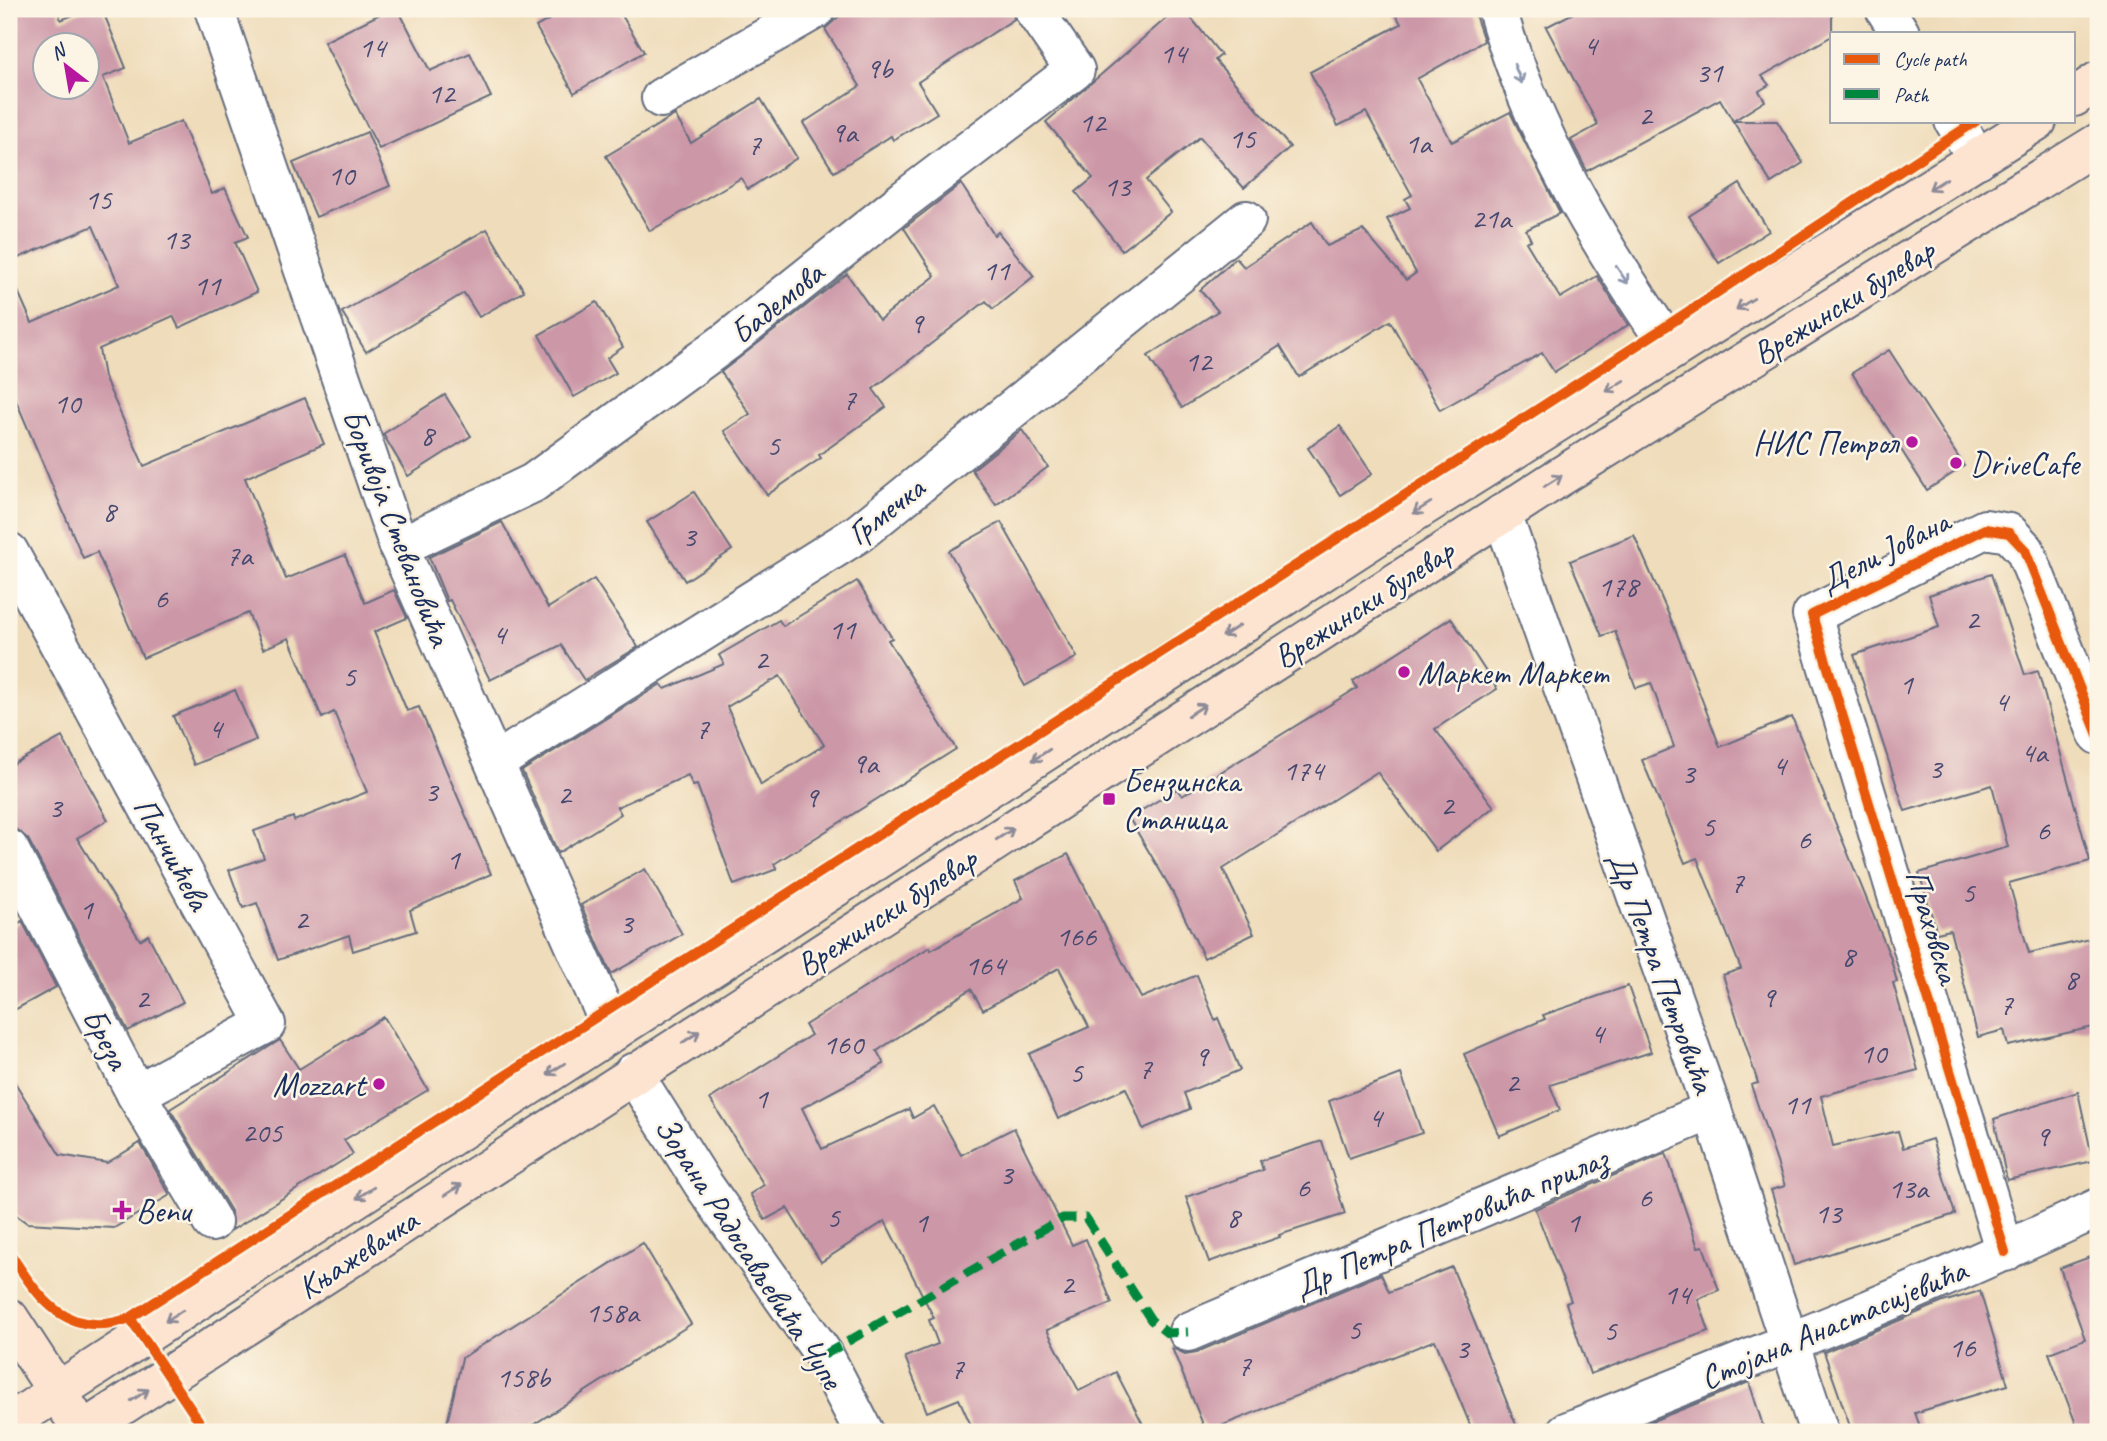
<svg xmlns="http://www.w3.org/2000/svg" width="2107" height="1441" font-family="Caveat,sans-serif">
<rect width="100%" height="100%" fill="#fcf5e5"/>
<filter id="ink" filterUnits="userSpaceOnUse"><feTurbulence type="fractalNoise" baseFrequency=".0143" numOctaves="2"/><feDisplacementMap in="SourceGraphic" scale="14" xChannelSelector="R" yChannelSelector="G"/><feConvolveMatrix kernelMatrix="1 2 1 2 8 2 1 2 1" color-interpolation-filters="sRGB"/></filter>
<filter id="wash" filterUnits="userSpaceOnUse"><feTurbulence type="fractalNoise" baseFrequency=".00686" numOctaves="4" result="noise"/><feDisplacementMap in="SourceGraphic" scale="28" xChannelSelector="R" yChannelSelector="G"/><feGaussianBlur stdDeviation="1.57" result="paint"/><feColorMatrix in="noise" values="0 0 0 0 0 0 0 0 0 0 0 0 0 0 0 0 0 1.4 0 .05"/><feComposite in="paint" operator="in"/></filter>
<g filter="url(#wash)">
<rect width="100%" height="100%" fill="#efdcba"/>
<g id="blocks">
<!-- building -->
<g fill="#cc97a7" fill-rule="evenodd">
<path d="M9,9H57L61,20L88,9H102L126,68L103,77L129,143L181,121L212,194L225,188L248,237L235,242L257,292L179,328L173,316L99,349L104,377L144,466L305,398L324,444L245,478L286,579L345,555L365,603L394,590L407,618L374,632L407,711L419,707L491,874L410,910L416,931L353,951L349,935L278,960L257,903L243,908L229,870L264,858L254,831L293,817L294,821L367,792L334,712L322,718L289,638L263,649L248,613L143,658L97,552L83,558L9,384V271L32,323L119,285L93,226L9,262ZM46,46H88V88H46Z"/>
<path d="M390,9H398L430,71L470,53L491,97L379,149L324,42Z"/>
<path d="M568,9H618L644,52L574,93L536,27Z"/>
<path d="M847,9H1011L1014,19L918,82L937,113L893,140L891,136L834,172L803,123L860,86L825,29Z"/>
<path d="M1177,9H1184L1221,55L1215,60L1290,147L1244,188L1200,137L1146,180L1171,212L1122,250L1076,192L1093,178L1046,122Z"/>
<path d="M1393,9H1473L1484,41L1417,79L1452,142L1510,112L1560,213L1526,230L1531,240L1526,242L1560,298L1597,276L1628,325L1554,372L1542,353L1440,410L1390,321L1299,377L1280,346L1182,408L1148,356L1218,311L1200,290L1236,258L1244,267L1312,222L1327,246L1363,230L1406,280L1416,273L1387,219L1410,208L1405,199L1412,195L1366,112L1338,126L1310,72L1401,24Z"/>
<path d="M1581,9H1832V36L1762,76L1769,85L1759,91L1765,101L1733,121L1720,99L1587,171L1571,140L1598,125L1546,27Z"/>
<path d="M761,99L797,158L748,189L741,178L650,231L606,156L675,115L691,143Z"/>
<path d="M1733,121H1777L1803,163L1771,183Z"/>
<path d="M367,132L390,186L316,217L293,163Z"/>
<path d="M961,184L994,235L998,232L1034,276L993,309L986,301L873,389L886,407L819,455L821,458L767,495L724,431L750,414L721,372L847,274L879,320L935,276L904,228Z"/>
<path d="M1740,184L1769,231L1719,263L1689,216Z"/>
<path d="M487,229L524,291L479,317L464,293L366,352L342,312Z"/>
<path d="M597,302L623,347L607,358L616,373L574,397L539,335Z"/>
<path d="M1889,350L1964,466L1927,490L1852,373Z"/>
<path d="M445,395L471,436L408,476L383,434Z"/>
<path d="M1340,426L1372,474L1340,495L1308,448Z"/>
<path d="M1022,430L1048,467L996,505L972,470Z"/>
<path d="M694,492L732,550L685,581L647,522Z"/>
<path d="M502,522L548,608L594,579L638,647L584,680L561,645L490,680L450,600L447,601L429,557Z"/>
<path d="M1001,522L1077,657L1025,686L949,551Z"/>
<path d="M1634,535L1675,629L1720,747L1792,717L1890,956L1897,982L1893,983L1918,1070L1821,1096L1833,1146L1898,1131L1903,1148L1932,1139L1955,1214L1794,1265L1771,1190L1785,1186L1751,1085L1758,1083L1723,975L1741,969L1697,858L1685,863L1642,760L1674,747L1651,683L1636,688L1615,631L1602,636L1570,561Z"/>
<path d="M1991,574L2025,675L2038,671L2090,861L2009,883L2029,953L2098,937V1026L2008,1046L2004,1030L1978,1037L1950,930L1937,933L1919,873L2008,847L1992,785L1905,811L1854,655L1939,627L1929,595Z"/>
<path d="M857,581L892,638L888,640L956,749L774,864L777,869L734,885L697,785L693,786L688,775L617,807L621,814L558,853L522,771L661,684L665,689L724,664L719,655L779,620L783,626ZM780,676L824,745L761,785L727,707Z"/>
<path d="M1451,618L1497,689L1435,729L1494,807L1436,851L1377,772L1223,869L1254,934L1204,958L1171,889L1129,818L1177,789L1182,796L1357,688L1353,681Z"/>
<path d="M235,690L256,740L194,765L173,716Z"/>
<path d="M62,737L108,820L77,838L140,940L148,935L183,1002L128,1031L28,839L14,828L9,820V766Z"/>
<path d="M1068,854L1141,998L1197,975L1215,1020L1218,1018L1240,1070L1184,1093L1190,1109L1143,1129L1126,1088L1058,1119L1029,1054L1089,1027L1059,968L983,1010L971,989L877,1051L884,1064L802,1108L822,1149L909,1109L913,1118L934,1106L961,1155L1014,1128L1072,1245L1086,1239L1112,1303L1047,1330L1079,1391L1116,1372L1147,1432H974L959,1399L927,1412L905,1357L938,1344L929,1320L934,1318L885,1221L821,1262L787,1208L765,1220L750,1194L764,1185L710,1099L811,1035L805,1025L930,947L931,950L1023,898L1015,881Z"/>
<path d="M645,869L682,934L611,974L581,905Z"/>
<path d="M22,921L56,987L9,1013V929Z"/>
<path d="M1628,986L1651,1052L1550,1085L1560,1110L1499,1136L1464,1054L1545,1019L1543,1015Z"/>
<path d="M384,1017L428,1090L344,1140L353,1154L232,1230L231,1211L170,1109L280,1040L299,1069Z"/>
<path d="M9,1073L60,1155L107,1163L140,1143L170,1195L114,1228L27,1223L9,1210Z"/>
<path d="M1401,1074L1422,1133L1349,1158L1329,1101Z"/>
<path d="M2078,1092L2093,1161L2007,1180L1994,1119Z"/>
<path d="M1322,1141L1345,1214L1279,1235L1280,1237L1209,1262L1186,1197L1263,1170L1260,1161Z"/>
<path d="M1666,1153L1698,1247L1703,1246L1719,1290L1698,1299L1709,1331L1590,1374L1566,1303L1571,1301L1535,1209Z"/>
<path d="M643,1243L691,1324L533,1425L531,1432H445L462,1358Z"/>
<path d="M2098,1254V1432H2079L2049,1353L2085,1339L2060,1268Z"/>
<path d="M1452,1267L1519,1432H1473L1435,1340L1206,1432L1172,1348L1185,1354L1197,1352L1381,1274L1389,1292Z"/>
<path d="M1980,1291L2008,1385L1915,1413L1922,1432H1852L1824,1352L1943,1302Z"/>
<path d="M1749,1382L1765,1432H1625L1708,1399Z"/>
</g>
</g>
</g>
<g filter="url(#ink)">
<use href="#blocks" fill-opacity="0" stroke="#656c7e" stroke-width="2"/>
<g fill="none" stroke-linecap="round" stroke-linejoin="round">
<!-- street casing -->
<g stroke="#656c7e" stroke-width="42">
<g id="street">
<path d="M214,9L399,547L613,1032"/>
<path d="M1497,9C1532,134 1599,244 1672,350"/>
<path d="M1885,9L1900,33"/>
<path d="M661,98L816,9"/>
<path d="M1954,121L1978,159"/>
<path d="M1502,514L1712,1110L1819,1432"/>
<path d="M399,547L533,483L727,341L905,199L1075,70L1033,9"/>
<path d="M9,552L266,1024L136,1094"/>
<path d="M496,762L859,533L1246,220"/>
<path d="M9,849L136,1094L212,1222"/>
<path d="M633,1073L703,1184L824,1355L864,1432"/>
<path d="M2005,1252L1812,615L1985,529L2009,533L2025,550L2098,735"/>
<path d="M1188,1332L1712,1110"/>
<path d="M1566,1432C1745,1361 1924,1290 2098,1208"/>
</g>
</g>
<!-- secondary casing -->
<g stroke="#656c7e" stroke-width="42">
<g id="secondary">
<path d="M2074,97L2098,81"/>
<path d="M9,1318L71,1413"/>
<path d="M9,1423L1413,513L2037,121"/>
<path d="M81,1432L1558,478L2098,143"/>
</g>
</g>
<!-- street -->
<use href="#street" stroke="#fff" stroke-width="38"/>
<!-- secondary -->
<use href="#secondary" stroke="#fde4d1" stroke-width="38"/>
<!-- quiet -->
<path stroke="#00873e" stroke-width="9" stroke-dasharray="18 9" stroke-linecap="butt" d="M824,1355L1063,1218H1086L1151,1320L1167,1333L1188,1332"/>
<!-- cycleway casing -->
<g stroke="#fcf5e5" stroke-width="15">
<g id="cycleway">
<path d="M9,1252C39,1298 66,1341 130,1318L1659,331L1976,121"/>
<path d="M2005,1252L1812,615L1985,529L2009,533L2025,550L2098,735"/>
<path d="M130,1318L200,1423L189,1432"/>
</g>
</g>
<!-- cycleway -->
<use href="#cycleway" stroke="#e8590c" stroke-width="10"/>
</g>
<!-- one-way arrows -->
<defs><path id="oneway-shaft" d="M-6 0H5M1.5-3L5.5 0L1.5 3" fill="none" stroke-width="1.6" stroke-linecap="round" stroke-linejoin="round" transform="scale(1.75)"/></defs>
<g stroke="#8d97ae">
<use href="#oneway-shaft" transform="translate(1518 74) rotate(68)"/>
<use href="#oneway-shaft" transform="translate(1622 275) rotate(56)"/>
</g>
<g stroke="#8c8a98">
<use href="#oneway-shaft" transform="translate(1938 184) rotate(148)"/>
<use href="#oneway-shaft" transform="translate(1745 304) rotate(148)"/>
<use href="#oneway-shaft" transform="translate(1615 386) rotate(148)"/>
<use href="#oneway-shaft" transform="translate(1553 481) rotate(-32)"/>
<use href="#oneway-shaft" transform="translate(1422 508) rotate(148)"/>
<use href="#oneway-shaft" transform="translate(1231 631) rotate(147)"/>
<use href="#oneway-shaft" transform="translate(1197 710) rotate(-33)"/>
<use href="#oneway-shaft" transform="translate(1041 755) rotate(147)"/>
<use href="#oneway-shaft" transform="translate(1005 834) rotate(-33)"/>
<use href="#oneway-shaft" transform="translate(691 1037) rotate(-33)"/>
<use href="#oneway-shaft" transform="translate(556 1069) rotate(147)"/>
<use href="#oneway-shaft" transform="translate(453 1190) rotate(-33)"/>
<use href="#oneway-shaft" transform="translate(365 1193) rotate(147)"/>
<use href="#oneway-shaft" transform="translate(174 1316) rotate(147)"/>
<use href="#oneway-shaft" transform="translate(140 1395) rotate(-33)"/>
</g>
</g>
<!-- markers -->
<g fill="#b5179e" stroke="#fcf5e5" stroke-width="2.5">
<circle cx="1912" cy="442" r="7"/>
<circle cx="1956" cy="463" r="7"/>
<circle cx="1404" cy="672" r="7"/>
<rect x="1102" y="792" width="14" height="14" rx="3.5"/>
<circle cx="379" cy="1084" r="7"/>
<path d="M118.5 1199.5h7v7h7v7h-7v7h-7v-7h-7v-7h7z"/>
</g>
<g text-anchor="middle" stroke-width="5" stroke-linejoin="round" paint-order="stroke">
<!-- number labels -->
<g font-size="30" fill="#474970">
<text x="1590" y="55">4</text>
<text x="372" y="57">14</text>
<text x="1173" y="63">14</text>
<text x="879" y="78">9b</text>
<text x="1709" y="82">31</text>
<text x="441" y="103">12</text>
<text x="1645" y="125">2</text>
<text x="1092" y="132">12</text>
<text x="844" y="142">9a</text>
<text x="1242" y="148">15</text>
<text x="1418" y="153">1a</text>
<text x="754" y="154">7</text>
<text x="341" y="185">10</text>
<text x="1117" y="196">13</text>
<text x="98" y="209">15</text>
<text x="1491" y="228">21a</text>
<text x="176" y="249">13</text>
<text x="996" y="280">11</text>
<text x="207" y="295">11</text>
<text x="916" y="333">9</text>
<text x="1198" y="371">12</text>
<text x="849" y="409">7</text>
<text x="67" y="413">10</text>
<text x="427" y="445">8</text>
<text x="773" y="455">5</text>
<text x="109" y="521">8</text>
<text x="689" y="546">3</text>
<text x="239" y="565">7a</text>
<text x="1618" y="596">178</text>
<text x="161" y="608">6</text>
<text x="1972" y="629">2</text>
<text x="842" y="639">11</text>
<text x="499" y="644">4</text>
<text x="761" y="669">2</text>
<text x="349" y="686">5</text>
<text x="1906" y="694">1</text>
<text x="2001" y="711">4</text>
<text x="215" y="738">4</text>
<text x="702" y="738">7</text>
<text x="2034" y="762">4a</text>
<text x="865" y="773">9a</text>
<text x="1779" y="775">4</text>
<text x="1935" y="778">3</text>
<text x="1303" y="780">174</text>
<text x="1688" y="783">3</text>
<text x="431" y="801">3</text>
<text x="564" y="804">2</text>
<text x="811" y="807">9</text>
<text x="1447" y="815">2</text>
<text x="55" y="817">3</text>
<text x="1708" y="836">5</text>
<text x="2043" y="840">6</text>
<text x="1804" y="849">6</text>
<text x="453" y="869">1</text>
<text x="1737" y="892">7</text>
<text x="1968" y="902">5</text>
<text x="86" y="919">1</text>
<text x="301" y="929">2</text>
<text x="626" y="933">3</text>
<text x="1076" y="946">166</text>
<text x="1848" y="966">8</text>
<text x="985" y="975">164</text>
<text x="2071" y="989">8</text>
<text x="1768" y="1007">9</text>
<text x="142" y="1008">2</text>
<text x="2006" y="1014">7</text>
<text x="1597" y="1043">4</text>
<text x="843" y="1054">160</text>
<text x="1873" y="1063">10</text>
<text x="1201" y="1066">9</text>
<text x="1145" y="1078">7</text>
<text x="1076" y="1082">5</text>
<text x="1512" y="1092">2</text>
<text x="761" y="1108">1</text>
<text x="1797" y="1114">11</text>
<text x="1375" y="1127">4</text>
<text x="262" y="1142">205</text>
<text x="2042" y="1146">9</text>
<text x="1006" y="1184">3</text>
<text x="1303" y="1197">6</text>
<text x="1908" y="1198">13a</text>
<text x="1645" y="1207">6</text>
<text x="1828" y="1223">13</text>
<text x="833" y="1227">5</text>
<text x="1233" y="1227">8</text>
<text x="921" y="1232">1</text>
<text x="1573" y="1232">1</text>
<text x="1067" y="1294">2</text>
<text x="1677" y="1304">14</text>
<text x="612" y="1322">158a</text>
<text x="1354" y="1339">5</text>
<text x="1610" y="1340">5</text>
<text x="1962" y="1357">16</text>
<text x="1462" y="1358">3</text>
<text x="1244" y="1375">7</text>
<text x="957" y="1378">7</text>
<text x="523" y="1387">158b</text>
</g>
<!-- street labels -->
<g font-size="33" fill="#1b2f5e" stroke="#fcf5e5">
<text transform="translate(1843 301) rotate(-32)" y="12">Врежински булевар</text>
<text transform="translate(776 302) rotate(-39)" y="12">Бадемова</text>
<text transform="translate(885 510) rotate(-38)" y="12">Грмечка</text>
<text transform="translate(398 527) rotate(69)" y="12">Боривоја Стевановића</text>
<text transform="translate(1884 550) rotate(-27)" y="12">Дели Јована</text>
<text transform="translate(1363 603) rotate(-33)" y="12">Врежински булевар</text>
<text transform="translate(173 853) rotate(61)" y="12">Панчићева</text>
<text transform="translate(886 911) rotate(-33)" y="12">Врежински булевар</text>
<text transform="translate(1934 926) rotate(73)" y="12">Праховска</text>
<text transform="translate(1663 972) rotate(70)" y="12">Др Петра Петровића</text>
<text transform="translate(107 1038) rotate(62)" y="12">Бреза</text>
<text transform="translate(1450 1221) rotate(-23)" y="12">Др Петра Петровића прилаз</text>
<text transform="translate(750 1252) rotate(57)" y="12">Зорана Радосављевића Чупе</text>
<text transform="translate(357 1253) rotate(-33)" y="12">Књажевачка</text>
<text transform="translate(1833 1323) rotate(-23)" y="12">Стојана Анастасијевића</text>
</g>
<!-- poi labels -->
<g font-size="33" fill="#1b2f5e" stroke="#fcf5e5" text-anchor="start">
<text x="1898" y="454" text-anchor="end">НИС Петрол</text>
<text x="1970" y="475">DriveCafe</text>
<text x="1418" y="684">Маркет Маркет</text>
<text x="1123" y="792">Бензинска<tspan x="1123" dy="38">Станица</tspan></text>
<text x="365" y="1096" text-anchor="end">Mozzart</text>
<text x="136" y="1222">Benu</text>
</g>
</g>
<!-- margin -->
<rect width="2107" height="1441" fill="none" stroke="#fcf5e5" stroke-width="35"/>
<!-- legend -->
<rect x="1830" y="32" width="245" height="91" fill="#fcf5e5" stroke="#a2a6af" stroke-width="2"/>
<rect x="1844" y="54" width="35" height="10" fill="#e8590c" stroke="#a2a6af" stroke-width="2"/>
<text x="1894" y="66" font-size="21" fill="#1b2f5e">Cycle path</text>
<rect x="1844" y="89" width="35" height="10" fill="#00873e" stroke="#a2a6af" stroke-width="2"/>
<text x="1894" y="102" font-size="21" fill="#1b2f5e">Path</text>
<!-- north arrow -->
<g transform="translate(66 66) rotate(329)"><circle r="33" fill="#fcf5e5" stroke="#a2a6af" stroke-width="2"/>
<path d="M0-5L12 26L0 18L-12 26Z" fill="#b5179e"/>
<text y="-10" font-size="19" font-weight="bold" text-anchor="middle" fill="#1b2f5e">N</text>
</g>
</svg>
